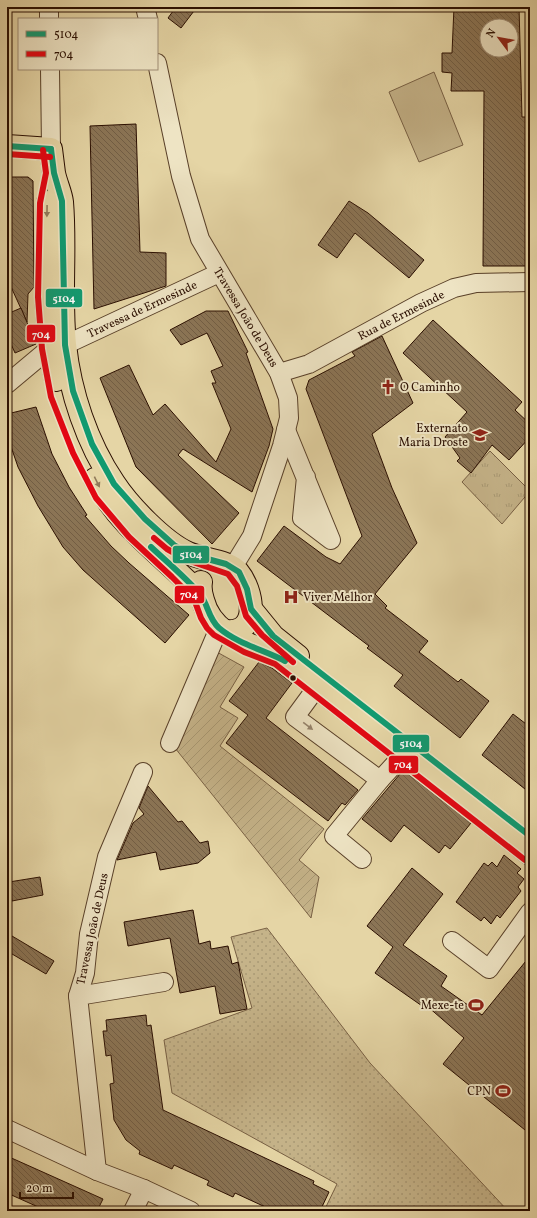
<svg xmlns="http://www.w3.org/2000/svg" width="537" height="1218" font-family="Vollkorn,serif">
<defs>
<pattern id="grass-dots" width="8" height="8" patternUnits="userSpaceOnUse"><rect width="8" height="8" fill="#c5b389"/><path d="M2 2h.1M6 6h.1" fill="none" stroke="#a99974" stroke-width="1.8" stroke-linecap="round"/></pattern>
<pattern id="park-tufts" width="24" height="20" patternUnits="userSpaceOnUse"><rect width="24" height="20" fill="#c5b389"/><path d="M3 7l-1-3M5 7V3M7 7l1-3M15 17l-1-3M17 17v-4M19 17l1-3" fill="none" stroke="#a99974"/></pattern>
<pattern id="garden-furrows" width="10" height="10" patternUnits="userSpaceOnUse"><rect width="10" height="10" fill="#c5b389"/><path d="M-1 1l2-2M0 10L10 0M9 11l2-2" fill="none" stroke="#a99974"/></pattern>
<pattern id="building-back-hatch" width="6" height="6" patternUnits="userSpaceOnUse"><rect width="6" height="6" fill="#8b7556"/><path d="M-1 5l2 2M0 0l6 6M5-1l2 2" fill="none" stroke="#725e45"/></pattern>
</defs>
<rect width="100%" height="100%" fill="#e5d5a5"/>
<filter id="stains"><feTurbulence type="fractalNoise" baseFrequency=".005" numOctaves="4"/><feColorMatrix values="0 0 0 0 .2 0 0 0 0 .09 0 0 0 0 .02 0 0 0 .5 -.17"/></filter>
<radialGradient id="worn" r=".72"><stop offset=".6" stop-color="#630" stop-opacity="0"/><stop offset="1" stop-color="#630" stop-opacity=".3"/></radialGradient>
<!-- grass -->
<path fill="url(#grass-dots)" stroke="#786044" d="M267,928L370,1063L508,1211H324L337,1184L172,1093L164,1040L252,1008L231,937Z"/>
<!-- park -->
<path fill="url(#park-tufts)" stroke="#786044" d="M490,451L530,491L502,524L462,482Z"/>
<!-- garden -->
<path fill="url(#garden-furrows)" stroke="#786044" d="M215,651L244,667L220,707L238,718L220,746L324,829L299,860L319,877L311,918L175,748Z"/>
<!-- pitch -->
<path fill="#c5b389" stroke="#786044" d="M434,72L463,145L419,162L389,92Z"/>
<!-- building -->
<g fill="url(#building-back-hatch)" stroke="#2a0e00" fill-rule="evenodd">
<path d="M176,7H197L181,28L168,18Z"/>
<path d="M454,7H519L522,117H530V266H483L484,91H451L452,73L442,72V53H452ZM487,26H511V50H487Z"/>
<path d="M136,124L140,252L166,253V286L94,309L90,126Z"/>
<path d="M7,177H28L33,181L34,287L28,294L27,322L7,278Z"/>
<path d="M349,201L368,213L424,260L409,278L355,233L337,258L318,245Z"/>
<path d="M21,308L36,344L15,353L7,335V314Z"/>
<path d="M206,311H228L248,352L246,353L273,429L269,446L252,492L183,449L178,455L239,513L212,544L136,467L100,378L129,365L153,415L165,404L216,462L231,429L212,383H216L211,371L223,366L207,333L181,345L170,330Z"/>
<path d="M433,320L522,402L515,410L530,424V437L509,460L492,445L471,473L457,461L460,458L445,437L467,412L403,353Z"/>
<path d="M382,336L413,403L372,434L392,488L417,543L375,594L387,606L385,608L428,641L419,652L458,682L461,679L489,701L460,738L394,686L403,675L367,648L369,646L257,561L284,526L326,557L340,564L362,536L306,389L309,380L355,356L352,352Z"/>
<path d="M36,407L52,454L69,487L87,515L85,516L111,546L129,563L189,615L165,643L83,570L63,547L38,506L18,467L7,435V414Z"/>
<path d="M259,662L272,668L292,683L266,718L358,790L345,805L342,803L328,821L226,743L248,715L229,701Z"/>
<path d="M513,714L530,727V793L482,755Z"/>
<path d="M407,773L471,823L450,849L445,845L439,853L404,825L391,842L362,819L400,774Z"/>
<path d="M148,786L178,822L182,821L200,843L208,841L210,853L198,863L160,870L156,852L117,860L133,823L144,814L139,808Z"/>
<path d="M504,855L521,869L517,873L524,879L518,887L521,891L500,918L497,915L491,924L484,917L481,921L456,902L484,863L488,866L492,862L497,867Z"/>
<path d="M412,868L443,894L403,945L447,976L441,986L482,1015L530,956V1134L443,1064L464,1038L427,1006L425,1008L375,973L393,947L367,926Z"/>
<path d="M40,877L43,895L12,901L9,882Z"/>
<path d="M193,910L199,944L210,941L211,949L228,946L232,964L238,962L247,1009L220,1014L215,986L180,993L170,938L128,946L124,922Z"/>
<path d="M7,933L54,961L46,974L7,951Z"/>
<path d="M146,1015L147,1026L151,1025L163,1110L314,1181L313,1184L329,1192L320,1211H274L235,1193L233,1197L207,1185L209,1181L174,1165L172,1169L139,1154L140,1151L126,1140L114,1120L110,1084L114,1083L111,1055L106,1056L103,1031H107L106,1020Z"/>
<path d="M7,1156L103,1199L97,1211H47L7,1193Z"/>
</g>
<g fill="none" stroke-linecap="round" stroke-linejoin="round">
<!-- minor casing -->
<g stroke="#594029" stroke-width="20">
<g id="minor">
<path d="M49,7V19"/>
<path d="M145,7L148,19"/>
<path d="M157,63L181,176L200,239L279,373L288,398L289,418L282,446L252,536L233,567"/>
<path d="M50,69L51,149"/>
<path d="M65,345L219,273"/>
<path d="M279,373L309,364L421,303L454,288L476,283L530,282"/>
<path d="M7,384L50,348"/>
<path d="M286,430L331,540L302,518L306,477"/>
<path d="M317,687L295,717L380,780L403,755"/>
<path d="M170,743L219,628"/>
<path d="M362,859L334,836L380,780"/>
<path d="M452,941L489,969L530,912"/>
<path d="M78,996L85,973L89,934L107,857L143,772"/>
<path d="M7,1129L97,1171L144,1189L191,1211"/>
<path d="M97,1171L78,996L164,982"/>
<path d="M133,1211L144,1189"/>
</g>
</g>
<!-- major casing -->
<g stroke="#2a0e00" stroke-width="24">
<g id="major">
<path d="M7,146L51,149C52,157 53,165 54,173C56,183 61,193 62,202C66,249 60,297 65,345C70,392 87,443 114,483C129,506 164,542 188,553C203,560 228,560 238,572C253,590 261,634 226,631"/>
<path d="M48,202L46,297L50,348L56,380"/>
<path d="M95,479C118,526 166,558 201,595"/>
<path d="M201,582C200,588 201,594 203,600C212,636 249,643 279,657L530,854"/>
<path d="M251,609L273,636L298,656"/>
</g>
</g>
<!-- minor -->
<use href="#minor" stroke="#eee4c4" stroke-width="18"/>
<!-- major -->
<use href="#major" stroke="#e5d5a5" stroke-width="22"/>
<!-- bus-1 casing -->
<g stroke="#eee4c4" stroke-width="9">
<g id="bus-1">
<path d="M7,146L51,149"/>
<path d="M51,149L54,173L62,201L65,345L73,391L92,444L114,484L145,519L174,545L189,554L226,564L239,572L247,589L251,609L273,636L530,836"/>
<path d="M151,547C167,562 185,577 200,594C208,604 208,618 219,628C238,644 264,650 285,661"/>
</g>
</g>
<!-- bus-2 casing -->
<g stroke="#eee4c4" stroke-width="9">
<g id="bus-2">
<path d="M43,150L46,173L40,203L38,297L42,349L51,397L73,453L96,498L129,537L172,577L194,599L201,618L207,628L214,635L244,652L275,664L525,860"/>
<path d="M7,154L50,157"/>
<path d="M154,538L167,549L187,560L228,574L237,586L246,616L262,635L293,662"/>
</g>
</g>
<!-- bus-1 -->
<use href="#bus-1" stroke="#119a70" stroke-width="6"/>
<!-- bus-2 -->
<use href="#bus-2" stroke="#e30613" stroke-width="6"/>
</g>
<!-- one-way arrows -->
<defs><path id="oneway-solid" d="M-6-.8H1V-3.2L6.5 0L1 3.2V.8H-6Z"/></defs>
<g fill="#917b5b">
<use href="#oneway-solid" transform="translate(47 211) rotate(91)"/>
<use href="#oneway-solid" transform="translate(97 482) rotate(64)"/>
</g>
<use fill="#96846c" href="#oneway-solid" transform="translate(308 726) rotate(37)"/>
<!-- icons -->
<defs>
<g id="church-bare" transform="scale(1.2)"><path d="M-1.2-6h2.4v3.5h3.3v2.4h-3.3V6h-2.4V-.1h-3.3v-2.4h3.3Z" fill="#8f2418" stroke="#eee4c4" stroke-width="2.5" paint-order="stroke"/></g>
<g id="school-bare" transform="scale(1.2)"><path d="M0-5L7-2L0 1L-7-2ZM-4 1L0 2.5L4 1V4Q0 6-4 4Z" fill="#8f2418" stroke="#eee4c4" stroke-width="2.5" paint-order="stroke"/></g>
<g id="hospital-bare" transform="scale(1.2)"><path d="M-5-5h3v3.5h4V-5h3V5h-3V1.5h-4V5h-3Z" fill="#8f2418" stroke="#eee4c4" stroke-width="2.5" paint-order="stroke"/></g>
<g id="stadium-bare" transform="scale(1.2)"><path d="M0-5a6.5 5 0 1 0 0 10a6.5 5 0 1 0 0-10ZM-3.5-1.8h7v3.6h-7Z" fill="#8f2418" stroke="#eee4c4" stroke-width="2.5" paint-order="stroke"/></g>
</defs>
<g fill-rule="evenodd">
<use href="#church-bare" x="388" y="387"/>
<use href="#school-bare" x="480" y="435"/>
<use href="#hospital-bare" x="291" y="597"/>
<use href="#stadium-bare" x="476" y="1005"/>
<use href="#stadium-bare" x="503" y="1091"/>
</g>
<!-- markers -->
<circle fill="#2a0e00" stroke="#eee4c4" stroke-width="1.5" cx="293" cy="678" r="3.5"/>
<g text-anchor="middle" stroke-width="4" stroke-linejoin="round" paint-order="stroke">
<!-- street labels -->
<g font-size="12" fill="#2a0e00" stroke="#eee4c4">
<text transform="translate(142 309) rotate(-25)" y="4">Travessa de Ermesinde</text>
<text transform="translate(401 315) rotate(-27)" y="4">Rua de Ermesinde</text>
<text transform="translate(246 317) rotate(59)" y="4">Travessa João de Deus</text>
<text transform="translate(92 929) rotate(-78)" y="4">Travessa João de Deus</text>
</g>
<!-- poi labels -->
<g font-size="12" fill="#2a0e00" stroke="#eee4c4" text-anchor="end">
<text x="400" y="391" text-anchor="start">O Caminho</text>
<text x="468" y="432">Externato<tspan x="468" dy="14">Maria Droste</tspan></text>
<text x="303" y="601" text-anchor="start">Viver Melhor</text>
<text x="464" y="1009">Mexe-te</text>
<text x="491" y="1095">CPN</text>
</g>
</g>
<g stroke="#eee4c4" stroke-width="1.5">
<rect x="45" y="288" width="38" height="20" rx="4" fill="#119a70"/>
<rect x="26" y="324" width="30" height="19" rx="4" fill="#e30613"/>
<rect x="172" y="545" width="38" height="19" rx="4" fill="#119a70"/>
<rect x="174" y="585" width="31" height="19" rx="4" fill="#e30613"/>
<rect x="392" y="734" width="38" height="19" rx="4" fill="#119a70"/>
<rect x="388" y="755" width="31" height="19" rx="4" fill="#e30613"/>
</g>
<g font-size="11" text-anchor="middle" font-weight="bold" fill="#fff">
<text x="64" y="302">5104</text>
<text x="41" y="338">704</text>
<text x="191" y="558">5104</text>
<text x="189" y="598">704</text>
<text x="411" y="747">5104</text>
<text x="403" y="768">704</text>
</g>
<!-- margin -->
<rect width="537" height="1218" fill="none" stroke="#e5d5a5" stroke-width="24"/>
<rect x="8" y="8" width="521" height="1202" fill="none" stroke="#2a0e00" stroke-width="2"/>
<rect x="12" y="12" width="513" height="1194" fill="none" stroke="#2a0e00"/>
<!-- legend -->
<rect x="18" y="18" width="140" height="52" fill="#eee4c4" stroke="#a08e76"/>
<rect x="26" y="31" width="20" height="6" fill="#119a70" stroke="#a08e76"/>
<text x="54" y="38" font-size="12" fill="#2a0e00">5104</text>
<rect x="26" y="51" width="20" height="6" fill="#e30613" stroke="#a08e76"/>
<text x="54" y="58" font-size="12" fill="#2a0e00">704</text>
<!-- north arrow -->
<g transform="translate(499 38) rotate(302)"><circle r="19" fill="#eee4c4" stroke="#a08e76"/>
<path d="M0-3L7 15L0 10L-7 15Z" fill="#8f2418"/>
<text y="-6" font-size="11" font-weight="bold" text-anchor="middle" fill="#2a0e00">N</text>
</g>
<!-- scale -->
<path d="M20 1192v6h53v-6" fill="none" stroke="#2a0e00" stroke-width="2"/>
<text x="26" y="1192" font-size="12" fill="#2a0e00" stroke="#eee4c4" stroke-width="3" paint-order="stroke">20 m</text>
<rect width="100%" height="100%" filter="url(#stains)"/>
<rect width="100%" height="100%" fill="url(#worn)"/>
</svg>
